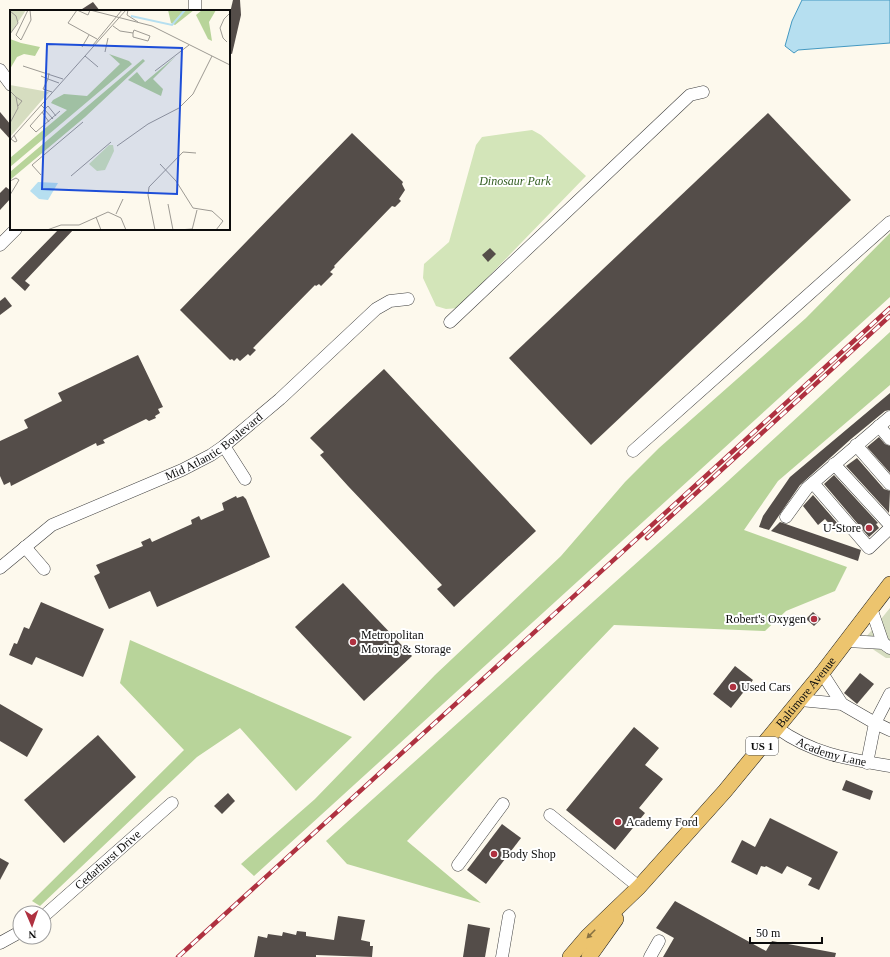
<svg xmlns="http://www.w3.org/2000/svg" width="890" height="957" font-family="Georgia,serif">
<rect width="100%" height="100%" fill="#fdf9ed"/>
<!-- green -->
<path fill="#d3e5b9" d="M532,130L541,135L586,176L458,308L446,309L436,306L423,278L424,264L449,242L476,145L482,137Z"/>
<!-- forest -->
<g fill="#b8d49a">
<path d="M890,233V297L254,876L241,864L315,799L435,675L561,556L625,482L659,448L806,318Z"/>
<path d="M890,332V385L778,481L744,530L847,567L835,591L786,611L765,631L614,625L407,841L481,903L347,864L326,841L728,481Z"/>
<path d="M130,640L352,737L296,791L240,728L197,757L40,906L32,901L184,750L120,683Z"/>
</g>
<!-- cemetery -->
<path fill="#d6ddc0" d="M890,608V658H886L862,642Z"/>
<!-- water -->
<path fill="#b6dff0" stroke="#4398c1" d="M802,0H890V43L798,50L794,53L785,46L792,21Z"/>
<!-- building -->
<g fill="#544d49">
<path d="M233,0H240L241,15L232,54L229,53V17Z"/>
<path d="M93,2L100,11H79Z"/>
<path d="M0,112L11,125V140L0,128Z"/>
<path d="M768,113L851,200L591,445L509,358Z"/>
<path d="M352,133L403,182L402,184L405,190L399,199L401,201L395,207L392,206L334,266L335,267L330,272L333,274L321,286L319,284L316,286L315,285L253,348L256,350L250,356L248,354L240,361L237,358L234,361L232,359L230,360L180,310Z"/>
<path d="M6,187L11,191V198L0,210V193Z"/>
<path d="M59,229H74L25,281L30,285L25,291L11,278Z"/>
<path d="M490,248L496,254L488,262L482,255Z"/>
<path d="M5,297L12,306L0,315V301Z"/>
<path d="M138,355L163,407L158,409L160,413L155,416L156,418L149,421L146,419L103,440L105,443L97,446L96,443L11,486L10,482L4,485L0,476V441L28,428L24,420L62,401L58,393Z"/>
<path d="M384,369L536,531L454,607L437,589L442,585L348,486L320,455L324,452L310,438Z"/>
<path d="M890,393V410L885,411L851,439L800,485L769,530L759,527L763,516L790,477Z"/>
<path d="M879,437L885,444L890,446V473L867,447Z"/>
<path d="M857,458L884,489L890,491L889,513L846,466Z"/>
<path d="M834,475L878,523L876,524L879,528L869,537L824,484Z"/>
<path d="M813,495L839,525L834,529L825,519L818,525L803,506Z"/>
<path d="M236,496L237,498L243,496L246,499L270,557L157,607L150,591L109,609L94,576L100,573L96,565L143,546L141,542L150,538L152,542L192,524L191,520L199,516L201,520L224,510L222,503Z"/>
<path d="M780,522L861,550L858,561L771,531Z"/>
<path d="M343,583L412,656L364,701L295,627Z"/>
<path d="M41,602L104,629L83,677L36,657L32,665L9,655L14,643L17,644L24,627L29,629Z"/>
<path d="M813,612L821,619L814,626L806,619Z"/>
<path d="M735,666L753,680L731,708L713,694Z"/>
<path d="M860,673L874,684L857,704L844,693Z"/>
<path d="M0,704L43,729L27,757L0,741Z"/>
<path d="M634,727L659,748L645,765L663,779L639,808L645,813L615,850L566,810Z"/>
<path d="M98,735L136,777L64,843L24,800Z"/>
<path d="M846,780L873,791L870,800L842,790Z"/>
<path d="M228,793L235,801L222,814L214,806Z"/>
<path d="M770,818L838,852L819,890L808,885L812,878L787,866L782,874L766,866L765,867L761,866L757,875L731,862L742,840L755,847Z"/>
<path d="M502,824L521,838L486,884L467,870Z"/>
<path d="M0,858L9,863L0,880Z"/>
<path d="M675,901L766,951L772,941L836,953L835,957H663L674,938L656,928Z"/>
<path d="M338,916L365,920L361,940L370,942V946H373L372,957L316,955V957H254L258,936L267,938L268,934L282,936L283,932L296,935L297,931L306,932V936L334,940Z"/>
<path d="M468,924L490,928L485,957H463Z"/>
</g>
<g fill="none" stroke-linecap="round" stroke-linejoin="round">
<!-- minor casing -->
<g stroke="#3f3f3f" stroke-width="13">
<g id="minor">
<path d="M195,11V0"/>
<path d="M0,70L11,85"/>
<path d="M0,245L16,229"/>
<path d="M450,322L690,95L703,92"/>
<path d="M879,426L890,439"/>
<path d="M856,445L890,484"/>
<path d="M224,446L245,479"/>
<path d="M633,451L890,222"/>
<path d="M834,464L890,525"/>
<path d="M813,483L869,548L889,529"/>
<path d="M786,517L807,488L890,417"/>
<path d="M25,547L44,569"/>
<path id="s1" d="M0,568L52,525L182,470L211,455L224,446L280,399L376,309L390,301L408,299"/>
<path d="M871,608L883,643"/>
<path d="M847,641L883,643L890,648"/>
<path d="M822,673L842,704"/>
<path d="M890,694L875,723L890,730"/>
<path d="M800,700L842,704L875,723L867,763"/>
<path id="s2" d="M777,728C813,754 847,759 890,766"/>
<path d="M550,815L639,887"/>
<path d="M458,865L503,804"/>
<path id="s3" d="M44,916L172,803"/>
<path d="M0,943L20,932"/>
<path d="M502,957L509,916"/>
<path d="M650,957L659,941"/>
</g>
</g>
<!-- major casing -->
<g stroke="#1d1d1d" stroke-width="16">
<g id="major">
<path id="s4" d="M570,957L588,936L639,887L725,791L822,673L890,584"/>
<path d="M589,957L616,919"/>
</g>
</g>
<!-- minor -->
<use href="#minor" stroke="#fff" stroke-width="12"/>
<!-- major -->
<use href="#major" stroke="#ecc46e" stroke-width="15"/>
<!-- rail casing -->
<g stroke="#af3140" stroke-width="4.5">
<g id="rail">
<path d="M647,538L890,316"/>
<path d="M178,957L890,308"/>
</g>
</g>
<!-- rail -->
<use href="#rail" stroke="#fff" stroke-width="3" stroke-dasharray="9" stroke-linecap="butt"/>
</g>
<!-- one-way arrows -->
<defs><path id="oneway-solid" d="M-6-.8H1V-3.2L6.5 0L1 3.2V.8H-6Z"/></defs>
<use fill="#877142" href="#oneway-solid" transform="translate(591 934) rotate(135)"/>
<!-- markers -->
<g fill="#af3140" stroke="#fff" stroke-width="1.5">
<circle cx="869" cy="528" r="4"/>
<circle cx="814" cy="619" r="4"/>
<circle cx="353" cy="642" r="4"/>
<circle cx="733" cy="687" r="4"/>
<circle cx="618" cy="822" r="4"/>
<circle cx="494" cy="854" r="4"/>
</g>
<g text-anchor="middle" stroke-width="4" stroke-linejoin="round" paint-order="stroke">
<!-- shield labels -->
<rect fill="#fff" stroke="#555" stroke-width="1" x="746" y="737" width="32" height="18" rx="3"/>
<g font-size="11" font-weight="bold" fill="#0c0c0c">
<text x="762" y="750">US 1</text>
</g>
<!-- park labels -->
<g font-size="12" font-style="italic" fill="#335e22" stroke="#fff">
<text x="515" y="185">Dinosaur Park</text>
</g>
<!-- street labels -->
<g font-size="12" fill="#0c0c0c" stroke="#fff">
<text dy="4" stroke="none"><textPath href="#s1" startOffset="248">Mid Atlantic Boulevard</textPath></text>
<text dy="4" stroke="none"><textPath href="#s4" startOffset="355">Baltimore Avenue</textPath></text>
<text dy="4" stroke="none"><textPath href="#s2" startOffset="60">Academy Lane</textPath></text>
<text dy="4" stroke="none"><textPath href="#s3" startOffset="85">Cedarhurst Drive</textPath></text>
</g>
<!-- poi labels -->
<g font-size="12" fill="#0c0c0c" stroke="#fff" text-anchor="start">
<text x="861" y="532" text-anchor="end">U-Store</text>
<text x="806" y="623" text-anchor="end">Robert's Oxygen</text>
<text x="361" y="639">Metropolitan<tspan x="361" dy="14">Moving &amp; Storage</tspan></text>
<text x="741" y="691">Used Cars</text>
<text x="626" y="826">Academy Ford</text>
<text x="502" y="858">Body Shop</text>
</g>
</g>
<!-- overview -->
<g transform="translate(10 10)">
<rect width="220" height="220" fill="#fdf9ed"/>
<path d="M99,135H103L104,141L95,160L87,161L79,154Z" fill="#d3e5b9"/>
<path d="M158,0H184L165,15L161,13ZM192,0H206L199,12L202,31L198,29L186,5ZM0,29L11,33L30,37L25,46L14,44L7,47L0,59ZM99,44L119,51L122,54L0,157V148L57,100L41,93L43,90L54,84L77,86L110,54ZM166,46L143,69L153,79L151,86L118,70L127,62L135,72ZM133,49L135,51L75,107L0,170V162Z" fill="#b8d49a"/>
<path d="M0,0H16L0,24ZM0,75L39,82L0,127Z" fill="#d6ddc0"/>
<path d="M28,172L48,173L38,190L29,189L20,181Z" fill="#b6dff0"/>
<path fill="none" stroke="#b6dff0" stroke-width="2" d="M121,6L162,15L175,0"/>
<path fill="none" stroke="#9d9a93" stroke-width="1" d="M18,0L6,25L11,30L21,10L20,0M67,0L58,13L87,29M67,0L78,5L80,0M80,0L142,16L220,55M118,0L117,5L128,12M0,1L6,6L8,13L0,24M103,16L110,21L123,23L124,20L140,26L138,31L123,27V23M217,32L213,28L210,18L214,9L220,3M83,35L112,0M72,37L79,25M95,42L98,28M75,46L88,57M13,56L53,69M145,61L179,35M39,63L38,69L49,73M31,66L38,69L33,79L42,82M0,81L6,87L8,98L0,113M6,87L12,91L8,96M31,95L35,99L20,116L26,122L50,101M34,99L43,109M35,99L38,96L46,106M32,102L39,112M1,129L5,132L7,131L4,125M0,130L116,0M107,136L138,114L169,98L183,84L202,46M150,154L166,171L183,198L202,201L213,211L206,220M31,165L22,155L73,112M61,166L101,132M0,171L6,168L9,170L0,185M158,194L163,220M106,204L113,189M86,207L91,220M37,220L51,215H69L98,202L111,208L116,220M145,220L138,185L139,177L173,142L186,143M168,220L182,219M182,220L187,200"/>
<path fill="#1d4ed8" fill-opacity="0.15" stroke="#1d4ed8" stroke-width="2" d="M37,34L172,38L167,184L32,179Z"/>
<rect width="220" height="220" fill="none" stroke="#0c0c0c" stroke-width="2"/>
</g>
<!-- north arrow -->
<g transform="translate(32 925) rotate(178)"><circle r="19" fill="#ffffff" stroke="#9e9e9e"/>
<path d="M0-3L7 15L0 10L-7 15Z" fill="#af3140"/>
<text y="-6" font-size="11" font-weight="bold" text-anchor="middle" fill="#0c0c0c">N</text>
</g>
<!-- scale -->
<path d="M750 937v6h72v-6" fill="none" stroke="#0c0c0c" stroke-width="2"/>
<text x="756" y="937" font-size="12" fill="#0c0c0c" stroke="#ffffff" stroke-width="3" paint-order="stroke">50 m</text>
</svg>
